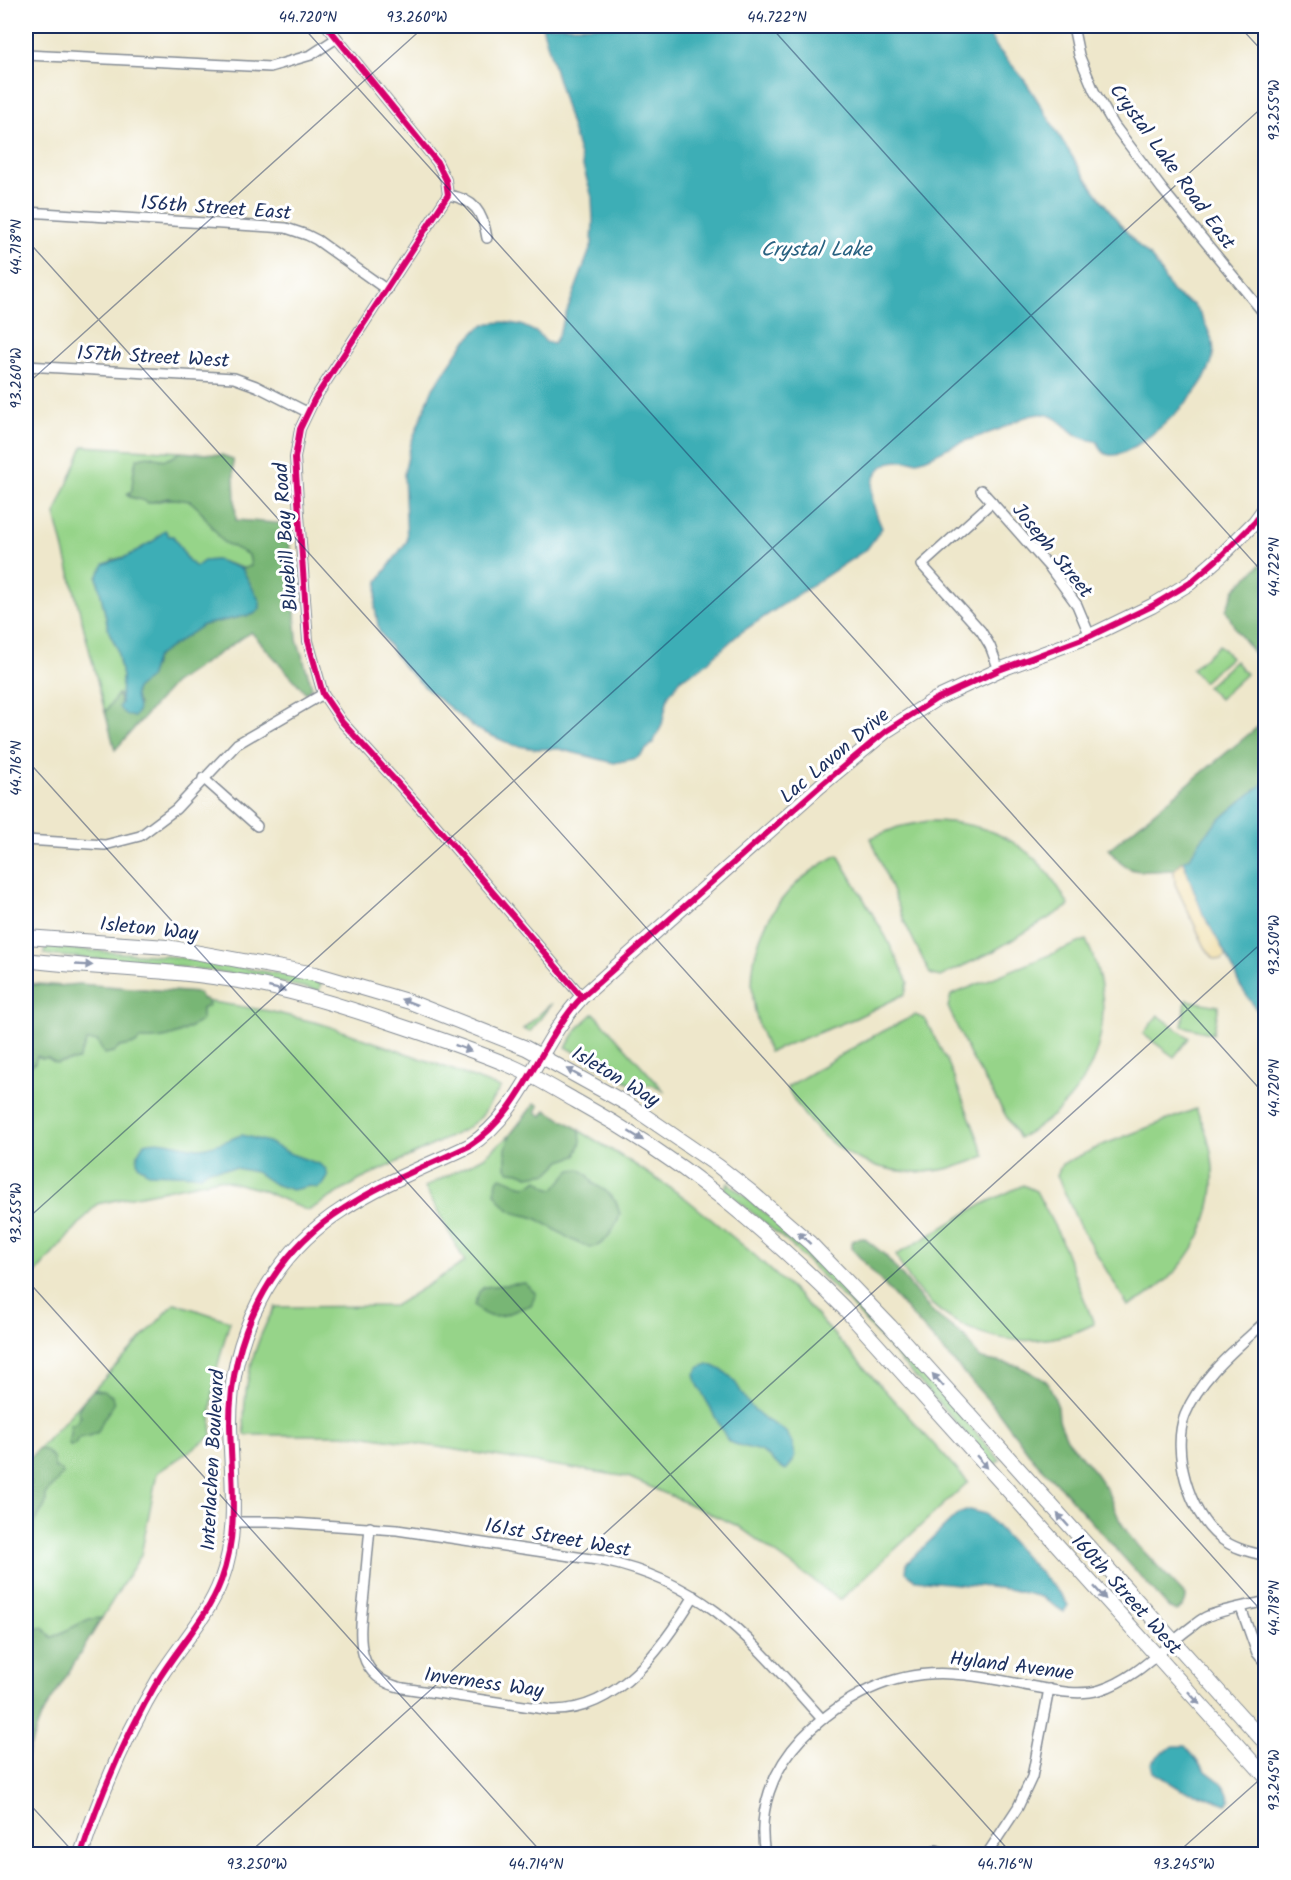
<svg xmlns="http://www.w3.org/2000/svg" width="1291" height="1880" font-family="Kalam,sans-serif">
<rect width="100%" height="100%" fill="#fff"/>
<filter id="ink" filterUnits="userSpaceOnUse"><feTurbulence type="fractalNoise" baseFrequency=".0167" numOctaves="2"/><feDisplacementMap in="SourceGraphic" scale="12" xChannelSelector="R" yChannelSelector="G"/><feConvolveMatrix kernelMatrix="1 2 1 2 8 2 1 2 1" color-interpolation-filters="sRGB"/></filter>
<filter id="wash" filterUnits="userSpaceOnUse"><feTurbulence type="fractalNoise" baseFrequency=".008" numOctaves="4" result="noise"/><feDisplacementMap in="SourceGraphic" scale="24" xChannelSelector="R" yChannelSelector="G"/><feGaussianBlur stdDeviation="1.35" result="paint"/><feColorMatrix in="noise" values="0 0 0 0 0 0 0 0 0 0 0 0 0 0 0 0 0 1.4 0 .05"/><feComposite in="paint" operator="in"/></filter>
<g filter="url(#wash)">
<rect width="100%" height="100%" fill="#eee7cb"/>
<!-- green -->
<g fill="#96d489" stroke="#588274" stroke-width="1.5">
<path d="M83,446L180,452C171,460 164,463 153,456L135,463L132,491L127,494L129,497L143,500L148,503C160,501 178,496 190,501C204,507 213,530 222,540C233,552 251,544 251,566L246,569L217,560L204,561L196,567L188,560L173,536L159,535L155,540L128,556L112,560L97,577L109,632L117,648L122,677L121,700L119,695L105,712L55,514Z"/>
<path d="M1219,645L1231,657L1203,682L1192,669Z"/>
<path d="M1235,661L1246,674L1219,699L1207,687Z"/>
<path d="M928,821C993,821 1039,847 1069,906L992,952L940,977L930,974L905,923L871,838L898,827Z"/>
<path d="M838,855L886,937L908,982L905,994L856,1018L769,1052C731,972 760,895 838,855Z"/>
<path d="M1086,940C1124,1018 1096,1099 1019,1138L970,1055L948,1007L951,995Z"/>
<path d="M45,947L176,957L285,975L321,983L319,991C232,970 145,962 56,956L44,954Z"/>
<path d="M26,983L162,994L269,1011L322,1024L437,1064L500,1088L481,1117L464,1130L360,1180L308,1211L262,1190L219,1179L97,1204L26,1284Z"/>
<path d="M1186,1000L1219,1006L1213,1034L1182,1026Z"/>
<path d="M552,1003L530,1032L523,1029Z"/>
<path d="M594,1013L665,1092C656,1086 649,1081 639,1088L566,1047L579,1027Z"/>
<path d="M915,1015L925,1019L949,1065L985,1156C907,1193 825,1164 787,1087L868,1039Z"/>
<path d="M1158,1015L1189,1038L1174,1057L1143,1034Z"/>
<path d="M535,1103L539,1106L536,1112L542,1116L546,1110L634,1164L684,1197L751,1252L799,1296L968,1482L840,1600L738,1526L628,1477L361,1435H245C241,1392 253,1344 275,1307L394,1306L465,1262L425,1187L484,1157L510,1135Z"/>
<path d="M1196,1109C1236,1184 1204,1270 1128,1306L1079,1225L1057,1175L1062,1164L1105,1144Z"/>
<path d="M728,1183C831,1262 914,1364 1000,1460L994,1465L848,1302L791,1245L724,1189Z"/>
<path d="M1023,1185L1036,1191L1059,1235L1094,1324C1020,1362 930,1332 896,1255L977,1207Z"/>
<path d="M175,1303L230,1321C219,1357 208,1398 212,1436L157,1473L141,1555L41,1716L26,1757V1462Z"/>
</g>
<!-- forest -->
<g fill="#78b675" stroke="#4a726a" stroke-width="1.5">
<path d="M180,452L222,455L233,459L236,520L288,524L297,639L312,687L306,693L251,632L174,683L115,750L105,712L118,694L121,704L139,705L134,697L135,690C145,679 153,673 156,657L203,625L254,614L260,602L242,569L251,566L249,555L223,542L199,509L190,501L168,498L148,503C142,498 132,500 127,494L132,491C132,483 134,467 137,459C157,449 158,470 180,452Z"/>
<path d="M1265,560V667L1236,630L1226,610L1235,589Z"/>
<path d="M1265,721V782C1238,805 1205,826 1190,859L1183,861L1174,870C1143,871 1128,878 1109,849Z"/>
<path d="M26,984L57,986L79,984L198,993L202,999H206L209,1005L202,1009V1020C180,1034 167,1041 140,1039L136,1044L120,1047L114,1052L104,1054L97,1041H87L78,1060L56,1063L48,1058H42L37,1056L35,1063L26,1068Z"/>
<path d="M535,1103L539,1106L536,1112L542,1116L546,1110L580,1130L581,1142L576,1156L561,1161L549,1173L528,1176L519,1172L510,1171L506,1168V1149L510,1135Z"/>
<path d="M580,1169L588,1175L594,1184L606,1191L616,1202L620,1214C617,1225 604,1248 591,1247C575,1246 549,1223 532,1217C524,1214 518,1216 510,1210C503,1206 499,1199 495,1193L497,1181L501,1177C517,1182 522,1192 538,1180L547,1187L554,1189L571,1170Z"/>
<path d="M858,1238H864L885,1255L931,1311L967,1339L977,1355L982,1359L1019,1366L1048,1382L1058,1407L1059,1420L1067,1439L1096,1474L1107,1490L1120,1521L1131,1538L1186,1596C1186,1604 1183,1607 1176,1611L1169,1608L1063,1490L1034,1460L997,1410L852,1249V1241Z"/>
<path d="M525,1283L536,1294L531,1305C509,1311 493,1328 474,1305L479,1292L484,1287Z"/>
<path d="M93,1390L104,1391L112,1396L114,1404L104,1418L98,1432L90,1436L78,1438L75,1444L70,1446L68,1442L71,1435L70,1425L76,1423L81,1416L78,1411L83,1401Z"/>
<path d="M38,1449L45,1450L53,1458L55,1468L61,1470L63,1474L45,1495C49,1508 39,1511 35,1522C32,1528 33,1535 30,1541H26V1462Z"/>
<path d="M102,1618L41,1717L26,1757V1661L28,1655L26,1637L36,1629L43,1627L51,1638L89,1619Z"/>
</g>
<!-- sand -->
<path fill="#eeda9e" stroke="#84847e" stroke-width="1.5" d="M1183,861L1203,914L1227,956L1221,960L1214,959L1205,947L1175,884L1174,870Z"/>
<!-- water -->
<g fill="#3daeb6" stroke="#2c6e8a" stroke-width="1.5">
<path d="M542,26H986C993,50 1014,64 1027,84C1052,122 1074,163 1101,199C1112,214 1123,228 1135,242C1141,249 1149,254 1154,261C1161,271 1166,283 1173,292C1179,299 1185,300 1192,304C1199,308 1211,335 1213,344C1220,378 1163,428 1137,445C1123,454 1104,464 1098,442C1090,439 1084,440 1076,435C1066,428 1055,414 1042,414C1028,414 1014,422 1002,428C986,435 967,439 950,447C941,450 931,458 921,460C908,464 893,456 881,468C865,484 874,511 882,528L867,549L740,633L701,668L682,678L668,696L662,725L653,743L637,758L614,763L559,749H536L513,745L476,729L429,691L403,666L379,631L375,608L378,581L407,541L404,474L411,443L432,390L464,343L480,327L490,323L504,322L521,325L538,333L546,342L553,344L557,338L592,244L593,221L592,197Z"/>
<path d="M165,530L169,536H173L188,560L196,567L204,561L217,560L242,569L260,602V609L254,614L203,625L156,657L149,678L135,690C133,702 143,707 134,717C127,715 123,714 119,707L121,704L122,677L117,648L109,632L97,577L104,564L128,556L155,540Z"/>
<path d="M1265,782V1015L1256,1009L1240,986L1229,960L1203,914L1183,861L1190,858C1205,826 1238,805 1265,782Z"/>
<path d="M242,1135L268,1142L291,1154L319,1164L326,1169L328,1177L323,1185L317,1188L310,1186L292,1190L274,1184L256,1172L235,1168L209,1169L201,1175L148,1173L138,1165L137,1160L138,1153L144,1143C164,1137 181,1148 200,1148C214,1147 229,1139 242,1135Z"/>
<path d="M708,1364C742,1376 735,1391 756,1412C773,1429 787,1422 794,1450C796,1458 792,1464 786,1470C776,1466 771,1457 762,1452C751,1447 739,1447 728,1441L697,1383L695,1374L700,1367Z"/>
<path d="M969,1510L985,1514L1062,1596L1068,1605L1064,1612L1041,1597L1008,1589L916,1580L906,1572L907,1563L958,1514Z"/>
<path d="M1174,1746H1185C1191,1752 1195,1759 1201,1766C1213,1780 1223,1777 1230,1800L1227,1804L1196,1793L1182,1790L1153,1772L1151,1763L1162,1752Z"/>
</g>
</g>
<g filter="url(#ink)">
<g fill="none" stroke-linecap="round" stroke-linejoin="round">
<!-- street casing -->
<g stroke="#848b94" stroke-width="12">
<g id="street">
<path d="M327,26L437,162L446,180L448,195L314,400L300,429L295,458L308,641L323,694L342,722L432,821L582,997"/>
<path d="M1073,26L1079,55L1094,91L1114,125L1162,189L1266,316"/>
<path d="M26,55L270,67L311,55L337,38"/>
<path d="M448,195C474,199 483,212 487,238"/>
<path d="M26,212L286,228L307,235L317,240L387,290"/>
<path d="M26,366L234,378L256,386L307,412"/>
<path d="M981,490L1050,568L1077,605L1090,636"/>
<path d="M992,502L922,565L981,631L990,646L999,670"/>
<path d="M203,778L257,826"/>
<path d="M26,840L105,845L140,836L176,809L237,744L323,694"/>
<path d="M1266,1321C1236,1349 1201,1376 1185,1415C1171,1450 1189,1513 1219,1537C1232,1548 1249,1552 1266,1556"/>
<path d="M232,1522H278L397,1530L604,1561C710,1584 753,1643 822,1719"/>
<path d="M370,1527C368,1549 366,1571 364,1593C360,1633 351,1677 403,1688L551,1710C618,1712 663,1647 694,1596"/>
<path d="M1241,1608L1257,1653L1266,1664"/>
<path d="M936,1850L948,1854"/>
<path d="M765,1854C757,1811 772,1770 802,1738C843,1697 892,1670 952,1674C976,1675 1000,1680 1024,1685C1048,1689 1076,1697 1100,1690C1133,1680 1159,1652 1186,1631C1192,1627 1198,1621 1204,1618C1219,1610 1248,1606 1266,1601"/>
<path d="M987,1854L1018,1807L1032,1777L1049,1689"/>
</g>
</g>
<!-- secondary casing -->
<g stroke="#848b94" stroke-width="16">
<g id="secondary">
<path d="M26,937L167,947L315,974L410,1002L526,1048L629,1105L718,1166L750,1191L810,1243L890,1326L1266,1744"/>
<path d="M26,960C98,969 172,969 245,982C296,991 346,1007 395,1024C434,1037 473,1050 511,1066C534,1076 555,1089 576,1101C680,1158 760,1224 844,1308L1266,1777"/>
<path d="M81,1854C101,1793 127,1732 160,1677C180,1645 208,1616 221,1581C240,1532 231,1475 230,1424C230,1338 269,1256 343,1209C382,1183 427,1166 469,1146C524,1111 539,1042 582,997L820,786L886,731L936,699L999,670L1090,636L1152,606L1190,583L1221,556L1255,522L1266,507"/>
</g>
</g>
<!-- street -->
<use href="#street" stroke="#fff" stroke-width="9"/>
<!-- secondary -->
<use href="#secondary" stroke="#fff" stroke-width="14"/>
<!-- cycleway casing -->
<g stroke="#fff" stroke-width="10">
<g id="cycleway">
<path d="M327,26L437,162L446,180L448,195L314,400L300,429L295,458L308,641L323,694L342,722L432,821L582,997"/>
<path d="M81,1854C101,1793 127,1732 160,1677C180,1645 208,1616 221,1581C240,1532 231,1475 230,1424C230,1338 269,1256 343,1209C382,1183 427,1166 469,1146C524,1111 539,1042 582,997L820,786L886,731L936,699L999,670L1090,636L1152,606L1190,583L1221,556L1255,522L1266,507"/>
</g>
</g>
<!-- cycleway -->
<use href="#cycleway" stroke="#d6006c" stroke-width="6"/>
</g>
<!-- one-way arrows -->
<defs><path id="oneway-solid" d="M-6-.8H1V-3.2L6.5 0L1 3.2V.8H-6Z" transform="scale(1.5)"/></defs>
<g fill="#8d97ae">
<use href="#oneway-solid" transform="translate(84 965) rotate(3)"/>
<use href="#oneway-solid" transform="translate(277 989) rotate(13)"/>
<use href="#oneway-solid" transform="translate(409 1002) rotate(-160)"/>
<use href="#oneway-solid" transform="translate(463 1048) rotate(21)"/>
<use href="#oneway-solid" transform="translate(574 1073) rotate(-151)"/>
<use href="#oneway-solid" transform="translate(636 1136) rotate(32)"/>
<use href="#oneway-solid" transform="translate(804 1238) rotate(-137)"/>
<use href="#oneway-solid" transform="translate(938 1380) rotate(-131)"/>
<use href="#oneway-solid" transform="translate(982 1462) rotate(49)"/>
<use href="#oneway-solid" transform="translate(1063 1520) rotate(-132)"/>
<use href="#oneway-solid" transform="translate(1100 1593) rotate(48)"/>
<use href="#oneway-solid" transform="translate(1194 1698) rotate(48)"/>
</g>
</g>
<!-- ticks -->
<path fill="none" stroke="#1b2f5e" stroke-width="1.5" stroke-opacity="0.45" d="M302,26L1266,1096M770,26L1266,576M1239,26L1266,55M26,239L1266,1616M26,385L425,26M26,759L1012,1854M26,1220L1266,104M26,1279L543,1854M26,1800L75,1854M248,1854L1266,939M1176,1854L1266,1774"/>
<g text-anchor="middle" stroke-width="6" stroke-linejoin="round" paint-order="stroke">
<!-- street labels -->
<g font-size="20" fill="#1b2f5e" stroke="#fff">
<text transform="translate(1173 166) rotate(54)" y="7">Crystal Lake Road East</text>
<text transform="translate(216 207) rotate(4)" y="7">156th Street East</text>
<text transform="translate(153 356) rotate(3)" y="7">157th Street West</text>
<text transform="translate(285 537) rotate(-94)" y="7">Bluebill Bay Road</text>
<text transform="translate(1053 550) rotate(51)" y="7">Joseph Street</text>
<text transform="translate(834 755) rotate(-40)" y="7">Lac Lavon Drive</text>
<text transform="translate(149 928) rotate(6)" y="7">Isleton Way</text>
<text transform="translate(616 1076) rotate(31)" y="7">Isleton Way</text>
<text transform="translate(212 1460) rotate(-87)" y="7">Interlachen Boulevard</text>
<text transform="translate(558 1537) rotate(10)" y="7">161st Street West</text>
<text transform="translate(1127 1594) rotate(48)" y="7">160th Street West</text>
<text transform="translate(1012 1665) rotate(7)" y="7">Hyland Avenue</text>
<text transform="translate(484 1682) rotate(8)" y="7">Inverness Way</text>
</g>
<!-- water labels -->
<g font-size="21" font-style="italic" fill="#296281" stroke="#fff">
<text x="816" y="256">Crystal Lake</text>
</g>
</g>
<!-- margin -->
<rect width="1291" height="1880" fill="none" stroke="#fff" stroke-width="66"/>
<rect x="33" y="33" width="1225" height="1814" fill="none" stroke="#1b2f5e" stroke-width="2"/>
<g font-size="15" text-anchor="middle" fill="#1b2f5e">
<text x="308" y="22">44.720°N</text>
<text x="417" y="22">93.260°W</text>
<text x="777" y="22">44.722°N</text>
<text transform="translate(1274 110) rotate(-90)" y="5">93.255°W</text>
<text transform="translate(16 247) rotate(-90)" y="5">44.718°N</text>
<text transform="translate(16 378) rotate(-90)" y="5">93.260°W</text>
<text transform="translate(1274 567) rotate(-90)" y="5">44.722°N</text>
<text transform="translate(16 768) rotate(-90)" y="5">44.716°N</text>
<text transform="translate(1274 945) rotate(-90)" y="5">93.250°W</text>
<text transform="translate(1274 1088) rotate(-90)" y="5">44.720°N</text>
<text transform="translate(16 1213) rotate(-90)" y="5">93.255°W</text>
<text transform="translate(1274 1608) rotate(-90)" y="5">44.718°N</text>
<text transform="translate(1274 1780) rotate(-90)" y="5">93.245°W</text>
<text x="257" y="1869">93.250°W</text>
<text x="536" y="1869">44.714°N</text>
<text x="1005" y="1869">44.716°N</text>
<text x="1184" y="1869">93.245°W</text>
</g>
</svg>
